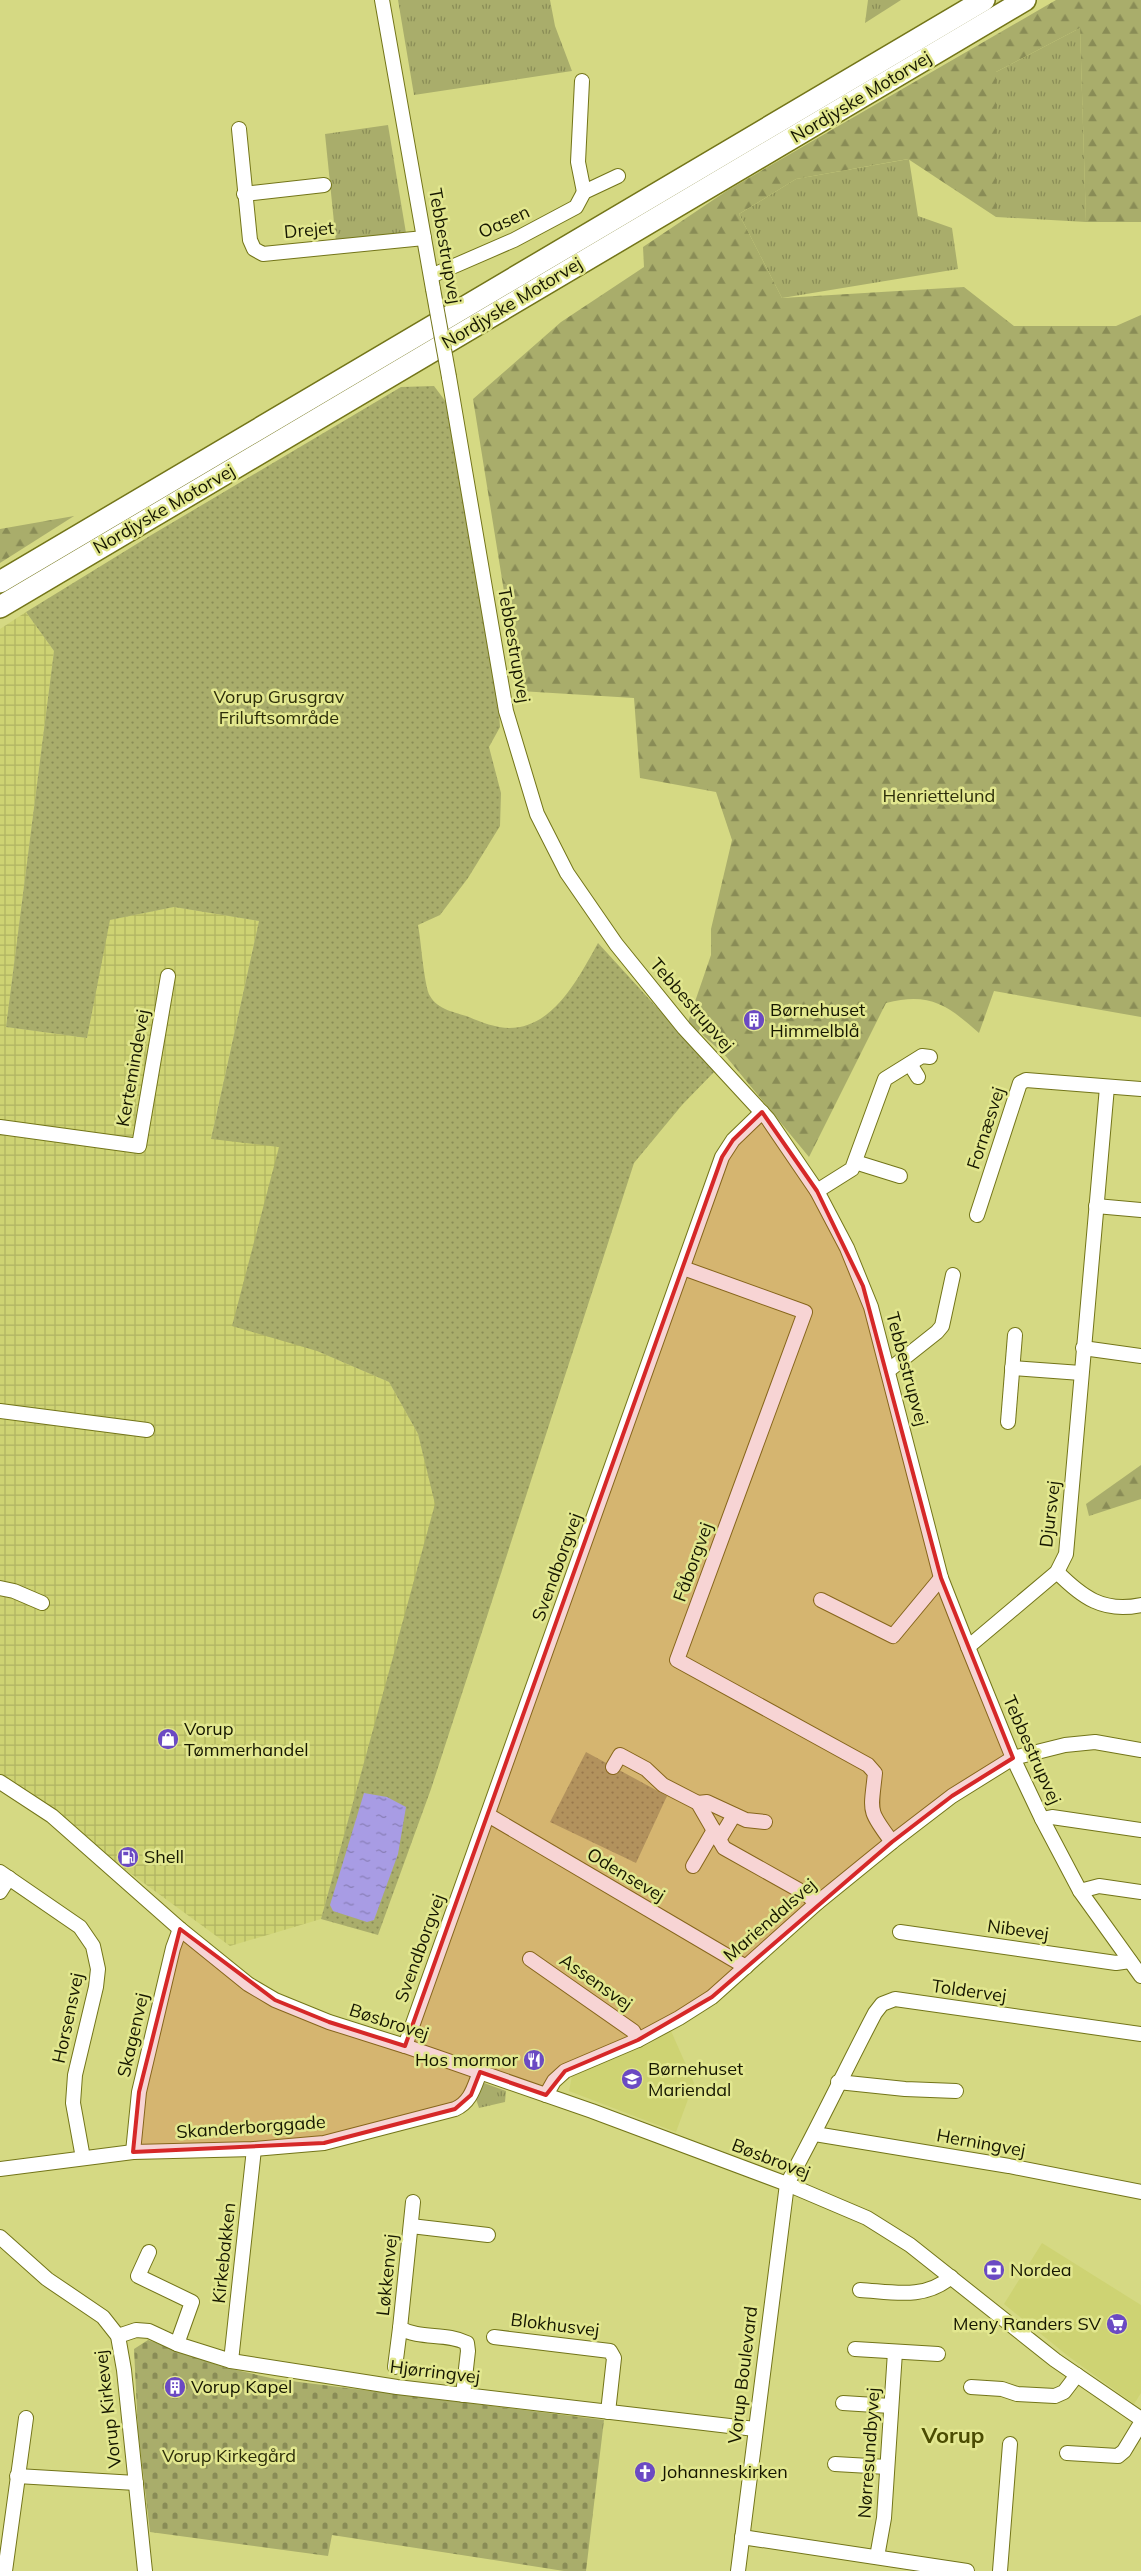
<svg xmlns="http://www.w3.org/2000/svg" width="1141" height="2571" font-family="Mulish,sans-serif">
<defs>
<pattern id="industrial-grid" width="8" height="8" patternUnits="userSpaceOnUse" patternTransform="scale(1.25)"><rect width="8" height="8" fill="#ced373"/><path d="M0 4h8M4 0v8" fill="none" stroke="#b0b462"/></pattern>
<pattern id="grass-tufts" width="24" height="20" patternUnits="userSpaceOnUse" patternTransform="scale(1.25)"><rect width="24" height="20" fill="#a9ad6b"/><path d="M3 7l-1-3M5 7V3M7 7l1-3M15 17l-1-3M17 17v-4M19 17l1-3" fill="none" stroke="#898c56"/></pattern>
<pattern id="forest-firs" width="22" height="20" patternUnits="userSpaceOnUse" patternTransform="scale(1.25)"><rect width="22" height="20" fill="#a9ad6b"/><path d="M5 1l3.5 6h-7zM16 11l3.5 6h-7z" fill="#898c56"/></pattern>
<pattern id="cemetery-stones" width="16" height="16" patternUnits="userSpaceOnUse" patternTransform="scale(1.25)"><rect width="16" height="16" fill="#a9ad6b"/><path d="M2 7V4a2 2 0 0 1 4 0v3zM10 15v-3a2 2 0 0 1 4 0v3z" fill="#898c56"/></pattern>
<pattern id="park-dots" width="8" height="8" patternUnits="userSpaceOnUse" patternTransform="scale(1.25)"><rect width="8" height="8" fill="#a9ad6b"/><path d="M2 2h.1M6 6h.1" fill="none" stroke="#898c56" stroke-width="1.8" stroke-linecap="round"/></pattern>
<pattern id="water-ripples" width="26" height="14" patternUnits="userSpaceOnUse" patternTransform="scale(1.25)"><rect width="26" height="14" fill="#a89ce4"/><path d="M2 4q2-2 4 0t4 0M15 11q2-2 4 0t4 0" fill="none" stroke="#887eb6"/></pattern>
</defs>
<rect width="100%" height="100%" fill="#d5d983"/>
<!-- built -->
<g fill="#ced373">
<path d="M671,2031L694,2083L676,2132L569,2091L572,2076L649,2044Z"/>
<path d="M1042,2243L1141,2305V2393L1134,2404L1068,2356L1004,2304Z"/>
</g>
<!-- industrial -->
<path fill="url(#industrial-grid)" d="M26,612L54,651L6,1027L87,1038L109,920L174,907L259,921L211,1138L279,1146L317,1351L389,1382L418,1434L436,1504L321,1919L230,1946L0,1778V629Z"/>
<!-- grass -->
<g fill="url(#grass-tufts)">
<path d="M398,0H550L555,26L572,71L414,95Z"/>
<path d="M868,0H901L865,23Z"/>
<path d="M1080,28L1086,222L996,217V72Z"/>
<path d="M388,125L406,233L336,242L325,134Z"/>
<path d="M909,159L918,216L952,228L958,269L782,298L739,214L796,179Z"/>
<path d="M484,2083L506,2091L505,2102L479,2108L476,2099Z"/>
</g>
<!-- forest -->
<g fill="url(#forest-firs)">
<path d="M1056,0H1141V222H1086L1080,28L996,72V217L908,159L796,179L739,214L782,298L964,287L1014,326H1116L1141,315V1017L994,991L979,1033C947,1005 930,992 886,1003L809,1157L724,1054L688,1022L711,955V929L732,840L716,792L640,778L634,698L520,691L473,399L561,322L644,267L643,247L728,190Z"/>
<path d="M74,516L0,563V529Z"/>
<path d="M1141,1465V1499L1089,1516L1086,1504Z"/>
</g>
<!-- cemetery -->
<path fill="url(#cemetery-stones)" d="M148,2340L223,2367L275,2379L604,2420L586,2571H564L332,2535L328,2556L150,2532L138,2431L134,2349Z"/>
<!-- park -->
<g fill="url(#park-dots)">
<path d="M434,386L446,402L498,698L500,727L489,747L501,793L500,826L468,878L440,915L418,925C421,940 424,986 430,996C438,1010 455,1012 469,1017C480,1022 497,1028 509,1028C554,1028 579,977 598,943L715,1071L682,1105L634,1163L431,1789L378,1935L321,1919L435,1504L418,1434L389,1382L317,1351L232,1326L279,1147L211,1139L259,921L174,907L110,920L87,1038L6,1027L54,651L26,612L148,537L401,387Z"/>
<path d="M586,1752L667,1796L636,1863L550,1822Z"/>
</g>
<!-- water -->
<path fill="url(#water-ripples)" d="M364,1793L387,1797L406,1807L398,1854L374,1920L367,1922L333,1911L330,1905Z"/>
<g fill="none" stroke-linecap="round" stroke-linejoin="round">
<!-- minor casing -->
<g stroke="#737519" stroke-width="16">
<g id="minor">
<path d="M382,0L433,289"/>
<path d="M582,81L578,162L584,192"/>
<path d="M239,129L250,240L254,249L263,254L424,238"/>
<path d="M244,194L324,185"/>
<path d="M431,276L514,240L576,207L584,192L618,176"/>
<path d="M449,377L506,711L537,814L567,873L616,944L684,1028L768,1119L817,1191L847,1248L871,1307L941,1578L968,1647L1013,1758L1042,1819L1080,1891L1141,1976"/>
<path d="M910,1064L918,1077"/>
<path d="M0,1127L139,1146L168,976"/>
<path d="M855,1162L900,1176"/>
<path d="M817,1191L852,1169L885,1079L922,1056L930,1057"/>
<path d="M1096,1206L1141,1210"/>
<path d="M977,1215L1020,1083L1026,1080L1141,1089"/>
<path d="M683,1268L805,1312L677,1660L868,1765L875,1773C871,1812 867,1809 892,1842"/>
<path d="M1083,1348L1141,1356"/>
<path d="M1012,1368L1081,1373"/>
<path d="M889,1370L937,1332L942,1326L953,1275"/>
<path d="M0,1411L147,1430"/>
<path d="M1008,1422L1015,1335"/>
<path d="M1057,1572C1082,1597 1103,1613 1141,1605"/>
<path d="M0,1588L14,1591L42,1603"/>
<path d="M821,1600L893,1636L941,1578"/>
<path d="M968,1647L1057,1572L1066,1554L1107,1087"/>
<path d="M613,1767L620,1755L646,1769L663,1785L698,1803L724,1848L806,1894L817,1903"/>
<path d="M0,1782L52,1816L180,1929L248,1984L275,2000L329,2022L405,2046L592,2111L787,2184L867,2218L910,2245L1055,2360L1141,2419"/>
<path d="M698,1803L707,1802L746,1820L765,1822"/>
<path d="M488,1815L746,1967"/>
<path d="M1042,1819L1052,1817L1141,1830"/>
<path d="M719,1840L734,1815"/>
<path d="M693,1866L714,1830"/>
<path d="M0,1872L80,1927L93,1946L98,1969L96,1987L75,2075L73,2103L83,2158"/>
<path d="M1080,1891L1099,1886L1141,1892"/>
<path d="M0,1892L9,1878"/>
<path d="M900,1932L1116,1963L1130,1961"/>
<path d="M530,1959L633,2031L638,2040"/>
<path d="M405,2046L722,1157L733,1140L762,1112"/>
<path d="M838,2082L905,2089L956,2091"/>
<path d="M546,2095L554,2081L565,2071L638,2040L679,2018L712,1997L817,1903L892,1842L952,1796L1013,1758L1065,1745L1095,1742L1141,1750"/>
<path d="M815,2134L1009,2166L1141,2192"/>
<path d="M133,2152L139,2092L173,1948L180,1929"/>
<path d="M0,2169L133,2152L254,2149L324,2143L455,2109C471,2102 474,2087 480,2072"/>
<path d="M413,2202L400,2328C420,2340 446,2332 467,2343L468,2351L463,2395"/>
<path d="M411,2226L488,2235"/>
<path d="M0,2237L47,2279L103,2317L118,2336L124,2370L145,2571"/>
<path d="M149,2252L138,2276L192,2302L177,2344"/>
<path d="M860,2290C893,2292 924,2300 951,2277"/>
<path d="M118,2336L136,2330L149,2331L177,2344L231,2361L397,2387L755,2429"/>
<path d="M494,2337L610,2351L614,2358L608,2412"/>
<path d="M855,2349L938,2354"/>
<path d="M231,2361L254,2149"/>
<path d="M395,2367L400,2328"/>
<path d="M971,2387L1002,2389L1017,2394L1055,2396L1064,2392L1077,2375"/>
<path d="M843,2403L891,2406"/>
<path d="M1067,2453L1118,2456L1124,2451L1141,2423"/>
<path d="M835,2464L887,2467"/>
<path d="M17,2476L136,2483"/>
<path d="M742,2537L967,2571"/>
<path d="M877,2557L884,2518L895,2352"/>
<path d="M5,2571L26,2418"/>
<path d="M738,2571L787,2184C818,2128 845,2070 875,2013L882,2004L895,1999L1141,2034"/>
<path d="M1000,2571L1010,2444"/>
</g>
</g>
<!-- highway casing -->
<g stroke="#737519" stroke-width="24">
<g id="highway">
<path d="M0,582L984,0"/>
<path d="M0,607L1025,0"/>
</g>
</g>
<!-- minor -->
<use href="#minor" stroke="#fff" stroke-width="14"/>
<!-- highway -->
<use href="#highway" stroke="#fff" stroke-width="21"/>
<!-- minor-bridge casing -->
<g stroke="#737519" stroke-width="16" stroke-linecap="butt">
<path id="minor-bridge" d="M433,289L449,377"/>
</g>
<!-- minor-bridge -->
<use href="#minor-bridge" stroke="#fff" stroke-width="14"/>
</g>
<!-- marked area -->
<path fill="#d62828" fill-opacity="0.2" stroke="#d62828" stroke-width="4" stroke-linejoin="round" d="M762,1112L817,1191L863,1286L941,1578L1013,1758L952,1796L892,1842L712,1997L638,2040L565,2071L546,2095L480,2072L471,2095L455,2109L324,2143L133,2152L139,2092L180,1929L275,2000L329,2022L405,2046L722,1157L733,1140Z"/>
<!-- icons -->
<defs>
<g id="building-disc" transform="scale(1.125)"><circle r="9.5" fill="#6b4ac3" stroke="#e2e78f"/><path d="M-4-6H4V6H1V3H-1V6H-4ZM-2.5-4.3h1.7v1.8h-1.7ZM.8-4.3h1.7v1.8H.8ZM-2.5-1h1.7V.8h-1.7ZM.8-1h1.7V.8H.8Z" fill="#fff"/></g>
<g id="shop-disc" transform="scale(1.125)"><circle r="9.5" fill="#6b4ac3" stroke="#e2e78f"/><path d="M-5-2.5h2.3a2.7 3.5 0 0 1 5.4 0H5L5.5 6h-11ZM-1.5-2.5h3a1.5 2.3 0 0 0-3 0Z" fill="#fff"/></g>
<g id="fuel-disc" transform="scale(1.125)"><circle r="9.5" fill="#6b4ac3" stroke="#e2e78f"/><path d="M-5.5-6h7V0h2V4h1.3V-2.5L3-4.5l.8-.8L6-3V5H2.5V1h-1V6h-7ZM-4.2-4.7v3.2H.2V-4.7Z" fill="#fff"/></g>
<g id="restaurant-disc" transform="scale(1.125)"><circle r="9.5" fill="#6b4ac3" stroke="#e2e78f"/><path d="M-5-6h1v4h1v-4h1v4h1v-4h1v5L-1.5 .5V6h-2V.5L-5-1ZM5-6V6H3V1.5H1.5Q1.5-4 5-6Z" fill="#fff"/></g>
<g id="school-disc" transform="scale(1.125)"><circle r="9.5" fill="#6b4ac3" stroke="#e2e78f"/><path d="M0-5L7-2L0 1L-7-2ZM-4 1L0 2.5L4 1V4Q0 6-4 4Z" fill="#fff"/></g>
<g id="bank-disc" transform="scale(1.125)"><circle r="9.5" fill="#6b4ac3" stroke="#e2e78f"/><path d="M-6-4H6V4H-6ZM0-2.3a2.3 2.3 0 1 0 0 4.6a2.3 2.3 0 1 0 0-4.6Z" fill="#fff"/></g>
<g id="supermarket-disc" transform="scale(1.125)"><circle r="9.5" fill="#6b4ac3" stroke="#e2e78f"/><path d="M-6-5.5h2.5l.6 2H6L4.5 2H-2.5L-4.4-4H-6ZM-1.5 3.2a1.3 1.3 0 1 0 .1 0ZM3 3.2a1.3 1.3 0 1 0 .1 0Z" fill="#fff"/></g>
<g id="church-disc" transform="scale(1.125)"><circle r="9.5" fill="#6b4ac3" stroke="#e2e78f"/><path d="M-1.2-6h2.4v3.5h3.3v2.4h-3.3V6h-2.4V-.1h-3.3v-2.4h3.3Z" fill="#fff"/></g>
</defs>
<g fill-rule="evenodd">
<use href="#building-disc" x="754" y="1020"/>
<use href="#shop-disc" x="168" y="1739"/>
<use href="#fuel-disc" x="128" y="1857"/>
<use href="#restaurant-disc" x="534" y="2060"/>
<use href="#school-disc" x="632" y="2079"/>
<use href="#bank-disc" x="994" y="2270"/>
<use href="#supermarket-disc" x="1117" y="2324"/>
<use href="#building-disc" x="175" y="2387"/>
<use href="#church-disc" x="645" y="2472"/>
</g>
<g text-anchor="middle" stroke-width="5" stroke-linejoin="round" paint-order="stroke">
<!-- street labels -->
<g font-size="18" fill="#161700" stroke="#e2e78f">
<text transform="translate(861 97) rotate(-31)" y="6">Nordjyske Motorvej</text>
<text transform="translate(504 222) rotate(-25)" y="6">Oasen</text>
<text transform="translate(309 230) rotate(-5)" y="6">Drejet</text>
<text transform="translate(445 246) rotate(80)" y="6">Tebbestrupvej</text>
<text transform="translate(512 303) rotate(-31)" y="6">Nordjyske Motorvej</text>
<text transform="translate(164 509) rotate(-30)" y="6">Nordjyske Motorvej</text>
<text transform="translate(514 645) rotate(80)" y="6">Tebbestrupvej</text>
<text transform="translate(692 1005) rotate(49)" y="6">Tebbestrupvej</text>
<text transform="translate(133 1068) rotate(-80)" y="6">Kertemindevej</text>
<text transform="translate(986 1128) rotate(-72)" y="6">Fornæsvej</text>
<text transform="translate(907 1369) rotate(75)" y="6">Tebbestrupvej</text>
<text transform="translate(1050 1514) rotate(-83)" y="6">Djursvej</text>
<text transform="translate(693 1562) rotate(-70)" y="6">Fåborgvej</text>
<text transform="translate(557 1567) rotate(-70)" y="6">Svendborgvej</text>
<text transform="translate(1032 1750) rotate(66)" y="6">Tebbestrupvej</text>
<text transform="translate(626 1875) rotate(31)" y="6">Odensevej</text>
<text transform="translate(770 1920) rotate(-41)" y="6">Mariendalsvej</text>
<text transform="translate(1018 1930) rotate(8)" y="6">Nibevej</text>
<text transform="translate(420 1948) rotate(-70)" y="6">Svendborgvej</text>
<text transform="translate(596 1982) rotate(35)" y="6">Assensvej</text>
<text transform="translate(969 1991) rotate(8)" y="6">Toldervej</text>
<text transform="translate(68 2018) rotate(-78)" y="6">Horsensvej</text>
<text transform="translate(389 2022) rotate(18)" y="6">Bøsbrovej</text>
<text transform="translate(133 2035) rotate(-77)" y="6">Skagenvej</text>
<text transform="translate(251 2127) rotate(-4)" y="6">Skanderborggade</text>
<text transform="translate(981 2143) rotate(10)" y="6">Herningvej</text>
<text transform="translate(771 2159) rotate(21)" y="6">Bøsbrovej</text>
<text transform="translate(224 2253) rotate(-84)" y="6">Kirkebakken</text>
<text transform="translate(387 2275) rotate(-84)" y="6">Løkkenvej</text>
<text transform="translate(555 2325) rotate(7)" y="6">Blokhusvej</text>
<text transform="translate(435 2372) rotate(7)" y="6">Hjørringvej</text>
<text transform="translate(743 2375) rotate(-83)" y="6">Vorup Boulevard</text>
<text transform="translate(108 2409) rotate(-97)" y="6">Vorup Kirkevej</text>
<text transform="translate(869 2453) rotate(-86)" y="6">Nørresundbyvej</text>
</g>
<!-- park labels -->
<g font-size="18" fill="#2d2e0a" stroke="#e2e78f">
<text x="279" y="703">Vorup Grusgrav<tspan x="279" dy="21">Friluftsområde</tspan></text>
<text x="939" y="802">Henriettelund</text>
<text x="229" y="2462">Vorup Kirkegård</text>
</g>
<!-- poi labels -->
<g font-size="18" fill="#161700" stroke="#e2e78f" text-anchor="start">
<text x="770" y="1016">Børnehuset<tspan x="770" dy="21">Himmelblå</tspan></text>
<text x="184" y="1735">Vorup<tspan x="184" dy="21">Tømmerhandel</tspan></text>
<text x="144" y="1863">Shell</text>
<text x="518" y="2066" text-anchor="end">Hos mormor</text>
<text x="648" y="2075">Børnehuset<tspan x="648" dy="21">Mariendal</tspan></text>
<text x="1010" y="2276">Nordea</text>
<text x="1101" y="2330" text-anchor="end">Meny Randers SV</text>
<text x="191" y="2393">Vorup Kapel</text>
<text x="661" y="2478">Johanneskirken</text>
</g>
<!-- district labels -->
<g font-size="22" font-weight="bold" fill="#4b4c02" stroke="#e2e78f">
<text x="953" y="2443">Vorup</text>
</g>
</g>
</svg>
